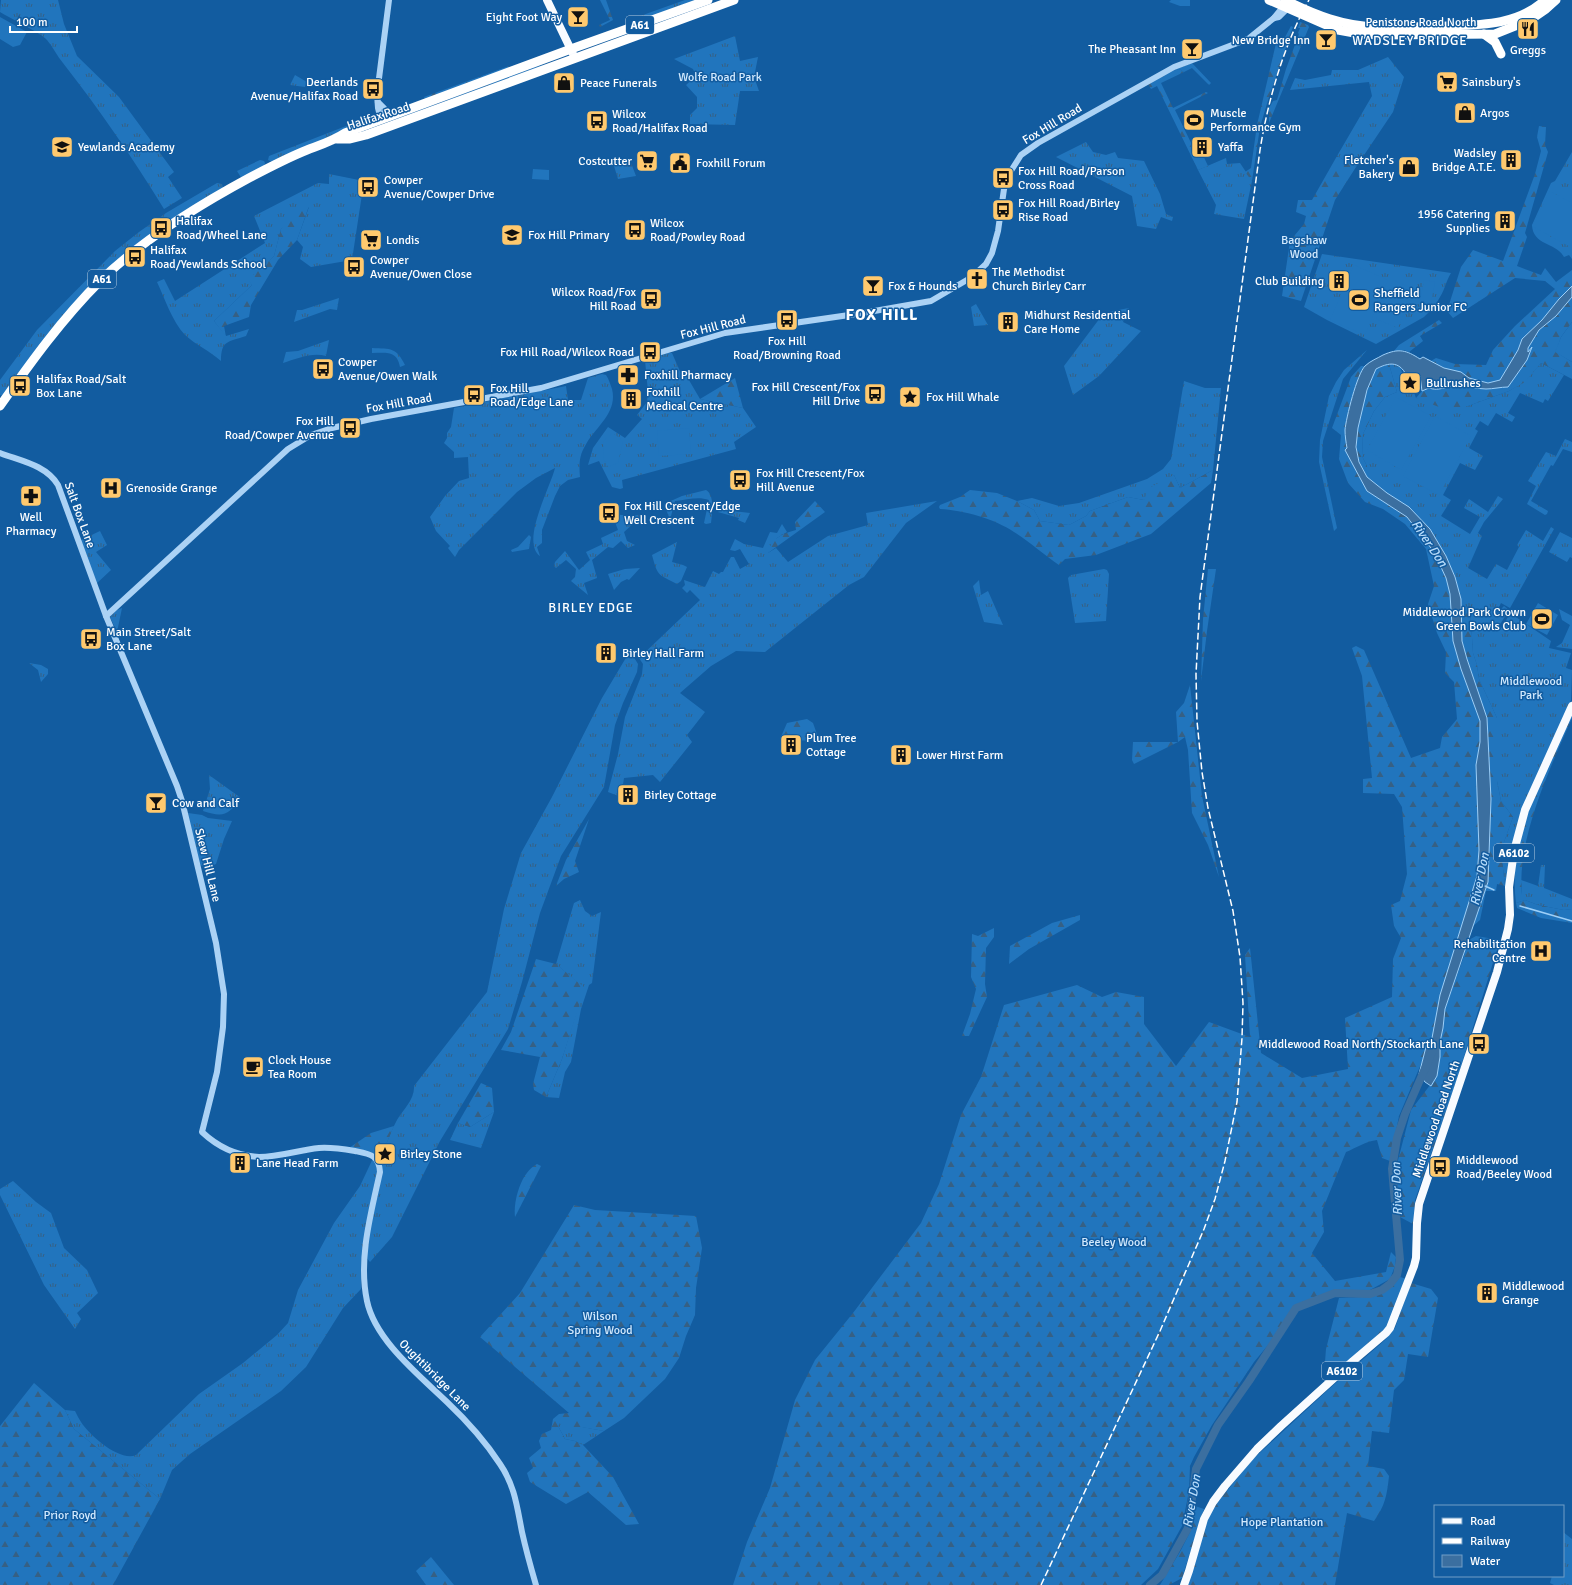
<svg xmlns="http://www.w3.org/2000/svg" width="1572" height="1585" font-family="Signika,sans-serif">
<defs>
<pattern id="grass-tufts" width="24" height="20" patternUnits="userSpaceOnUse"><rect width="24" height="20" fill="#2175bd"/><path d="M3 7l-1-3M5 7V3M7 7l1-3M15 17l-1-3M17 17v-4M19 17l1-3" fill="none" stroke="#366084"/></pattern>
<pattern id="forest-firs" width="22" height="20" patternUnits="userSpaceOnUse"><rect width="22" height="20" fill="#2175bd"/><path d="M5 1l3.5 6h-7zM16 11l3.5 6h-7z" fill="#366084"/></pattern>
</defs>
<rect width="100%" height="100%" fill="#125ca0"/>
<!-- grass -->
<g fill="url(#grass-tufts)">
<path d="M1,0H58L64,24L77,56L119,97L174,172L168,177L182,198L164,209C133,158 99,109 63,63C57,56 53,47 47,40C41,33 10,18 0,12Z"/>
<path d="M685,0H700L630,24L629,20Z"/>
<path d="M735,36L740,61L758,57L754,77L759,91H740L735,125L690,124V115L697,108V97L686,85L696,76L693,69L674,59Z"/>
<path d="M1388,57L1404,77L1393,112L1356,167L1337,156L1372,96L1369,82L1290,90L1295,78L1305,80L1331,75L1332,70H1358Z"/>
<path d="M1192,63L1211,83L1209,85L1192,68L1184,72L1179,69L1167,73Z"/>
<path d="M547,64L391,121H390L536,67Z"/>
<path d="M295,75L307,82L305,87L290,85Z"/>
<path d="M370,113L371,117L369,118V120L273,162L268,160L269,156L364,119Z"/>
<path d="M1086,142L1093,152L1106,155L1115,152L1118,158L1144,161L1160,194L1166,214L1173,217L1172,221L1161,217L1156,229L1137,226L1132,196L1056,157Z"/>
<path d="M1572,152V259L1569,255L1564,257C1556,242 1533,246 1532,225L1551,183L1555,181Z"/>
<path d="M1226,158L1227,164L1240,163L1252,181L1244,219L1214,214L1216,205L1198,170Z"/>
<path d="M260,160L264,161L265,163L264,166L242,179L237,171Z"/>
<path d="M623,160L624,165L631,163L636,176L618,179L614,166L616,165L617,162Z"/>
<path d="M329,174L364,181L352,260L311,267L300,259L303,247L297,240L309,207L281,229L274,256L249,280L252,285L214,321L226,336L249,329L246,336C228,342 221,340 221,361C210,351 196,345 185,335C172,321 165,299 157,282L164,279L175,301L265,243L254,216L318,183L329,184Z"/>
<path d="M217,183L222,184L223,188L132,249L3,396L0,395V380L37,330L115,251L139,232L166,213Z"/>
<path d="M1322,254L1451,273C1446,281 1445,289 1440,297C1436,305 1430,311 1424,317L1376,344L1327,320L1304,307Z"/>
<path d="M339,298L337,310L330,309L294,322L297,310H302Z"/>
<path d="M976,304L988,325L974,326L971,307Z"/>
<path d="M1129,308L1123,322L1141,331L1099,376L1073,395L1064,366L1103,314L1113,311Z"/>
<path d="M329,340L326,356C312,352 296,359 283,363L286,352L298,351Z"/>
<path d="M372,348C391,349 396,347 405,365L400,367C397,350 386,353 372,353Z"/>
<path d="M1367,350L1343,379L1323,441L1322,457L1337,528L1334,531L1319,462L1320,440L1329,396L1336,382L1344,370Z"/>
<path d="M668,353H672L682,376L686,375L700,399L743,408L756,427L734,442L736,449L622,480L623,488L620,489L612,487L599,461L588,465L593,448L608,427L625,438L642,419L637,415L647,402L648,392L645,360Z"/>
<path d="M1541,363L1564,375L1548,401L1545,399L1543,403L1520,393L1508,413L1515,417L1512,422L1496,413L1488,426L1480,421L1475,429L1478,431L1469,448L1483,456L1475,470L1460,463L1443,495L1451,500L1441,516L1470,534L1480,517L1464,508L1469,499L1488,512L1498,496L1503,499L1484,522L1478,533L1482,536L1468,568L1487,579L1496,564L1507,570L1519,547L1517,545L1526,530L1543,541L1551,527L1554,529L1510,608L1501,603L1495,615L1504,606L1509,610L1499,626L1502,628L1510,613L1551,641L1549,648L1571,653L1566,668L1572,670L1571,700L1558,733L1523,807L1507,888L1505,886L1502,860L1504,842L1513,817L1501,801L1497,781V718L1479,679L1477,665L1473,653L1470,607L1462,606L1455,577L1446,556L1430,529L1367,477V466L1362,456L1363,434L1374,411L1385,397L1397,392L1389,364L1400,365L1405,384L1412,387L1416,398L1468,406L1509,391L1525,381Z"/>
<path d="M602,374L606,375C609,379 610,384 612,389C618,413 595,427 585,446C579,456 579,465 580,477L568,480L560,486L555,496L542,530V543L537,547L540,556C520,542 551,486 555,468L536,478L517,492L459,550L455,557L448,548L450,546L436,531L430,517L445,496L459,481L469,478L468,457L454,458V452L444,443L447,438V433L451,427L454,408L566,386L568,400H581L588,378Z"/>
<path d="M1184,381L1205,388H1221L1213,470L1180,488L1174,475L1144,500L1128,497L1090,511L1086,516L1069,525L1040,521L1034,510L1017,501L1032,498L1059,506L1079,503L1147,479L1163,469L1171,459Z"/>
<path d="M1565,439L1572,442V452L1563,449L1553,466L1551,465L1531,501L1548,511L1547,514L1545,515L1527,504L1536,486L1528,481L1546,452L1556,456Z"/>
<path d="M706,490C715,495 712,514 711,523L706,524L704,523L709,500C698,496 687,500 675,501L671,516L669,517L664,504L682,496Z"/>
<path d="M937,501L906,523L864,577L849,585L765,652L736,651L711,666L680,693L705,712L687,735L692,742L660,782L653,775L624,778L621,797L608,792L618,754L625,717L642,674L643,664L639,658L700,600L690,590L687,593L682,588L685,585L684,580L705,587L713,571L719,574L721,572H723L731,557H734L740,569L749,564L740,549L735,551L730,550L735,539L744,544L763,548L770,532L777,533L782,524L787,532L777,538L768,553L776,548L788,562L828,536L868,525L866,513Z"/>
<path d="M720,510H724L750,513L745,523L738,520L739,518L718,512Z"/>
<path d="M612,514L632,516L644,514L624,532L627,541L635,545L628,548L621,541L613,548L608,547L592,560L597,578L584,583L588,595L571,581L575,577L576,569L566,560L556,568L554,566L555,562L565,551L579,570L590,560L586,552L603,544L601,538L618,530Z"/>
<path d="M100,531L107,545L96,552L111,570L96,584L81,540Z"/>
<path d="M1560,532L1572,538V558L1570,557L1567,562L1549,552Z"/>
<path d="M529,535L531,537L529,549L512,552L511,550L518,547Z"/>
<path d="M677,542L672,562L683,565L687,567L681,581L677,584C658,574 658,577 652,555Z"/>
<path d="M640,568L629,580L627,579L621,582L614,590L608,574L625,569Z"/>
<path d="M1104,569L1107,570L1109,574L1106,621L1075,623L1068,578L1071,575Z"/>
<path d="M979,580L981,595L988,591L1003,625L984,622L973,586Z"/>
<path d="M122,608L117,632L110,617L115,611Z"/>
<path d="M1559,609L1572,616V649L1556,647L1562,643L1570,625L1562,620Z"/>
<path d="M630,651L638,664L637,672L623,703L615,725L604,787L561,856L540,913L522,982L508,1029L440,1141L392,1237L370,1262L362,1252L361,1289L343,1308L306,1367L281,1391L190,1454L172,1470L160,1499L74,1429L65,1410L75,1411C77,1415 79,1419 81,1422C90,1436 120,1462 136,1455L199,1394L243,1363L277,1335L288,1323L298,1290L334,1223L360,1186L375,1154L384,1149C388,1140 392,1129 397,1120C403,1110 415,1099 414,1086L487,992L504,909L521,853L552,797L602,698Z"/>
<path d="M29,663L41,665L48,669V674L41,682L38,670Z"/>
<path d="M209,775L241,798C228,815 224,818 203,811L210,789Z"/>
<path d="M188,813L202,815L208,818L232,821L224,839L216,864L207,868L198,864L187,816Z"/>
<path d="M1541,865H1545L1544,888L1572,899V909L1564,910L1538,905L1525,900L1516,903L1515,893L1522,895L1521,880L1538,886Z"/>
<path d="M580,900L585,911L592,916L601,912L592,983L589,985L581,1009L571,1062L565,1072L559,1098L546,1097L562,1059L584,988L556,964L574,903Z"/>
<path d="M494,1112L481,1148L450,1140L458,1123L470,1127Z"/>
<path d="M13,1181L36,1202L51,1213L64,1248L87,1270L98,1293L77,1313L81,1319L75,1329L44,1285L0,1195V1189Z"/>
<path d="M560,1423L604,1431L583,1445L575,1441L565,1439L558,1426Z"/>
<path d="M1563,1532L1572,1539V1585H1554L1550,1583L1552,1576H1563Z"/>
</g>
<!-- forest -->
<g fill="url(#forest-firs)">
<path d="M600,0H606L613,20L600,27L599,25L610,20Z"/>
<path d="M1300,22L1308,25L1309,27L1269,123V108L1273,101L1277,100L1286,69L1299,34L1298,33L1300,28H1298Z"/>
<path d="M1291,26L1293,27L1269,97L1260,127L1252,181L1245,172L1251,168L1257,125L1277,39L1283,41Z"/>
<path d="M509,66L510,70L426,101L424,97Z"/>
<path d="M1179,69L1184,72L1161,83L1173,108L1206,92L1208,93L1175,110L1196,153L1201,151L1208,166L1198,170L1157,86L1151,89L1148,84L1167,73Z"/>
<path d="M1539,126L1546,127L1545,145L1548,152L1525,233L1527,237L1517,266L1541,275L1545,268L1556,282L1572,270V322L1561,337L1556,352L1572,362V379L1541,363L1525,382L1509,391L1468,406L1444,409L1416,398L1422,391L1429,388L1435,390L1431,361L1436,358L1455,364L1486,365L1493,350L1515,326L1555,289L1545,281L1515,278L1453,318L1447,311L1461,267L1473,250L1503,261L1535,174L1541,151L1537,137Z"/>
<path d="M1337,156L1356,167L1335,200L1301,301L1282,296L1290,241L1304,224L1306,216L1296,212L1298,200H1312Z"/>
<path d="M301,206H309L297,240L278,260L251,305L249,317L224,326L226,337L214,321L252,285L248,280L274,256L281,229Z"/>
<path d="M1439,320L1442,323L1420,336L1423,341L1409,352L1404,350L1394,351L1399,345Z"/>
<path d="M1389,364L1397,392L1385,397L1374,411L1363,434L1362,456L1367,466V477C1362,468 1357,458 1357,448C1354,423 1367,391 1376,369Z"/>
<path d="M1361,366H1364L1358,378L1349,409L1345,430L1347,448L1367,491L1407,517L1434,552L1446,578L1450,594L1452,613L1471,696L1480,721V742L1476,765L1479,849L1477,876L1432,1038L1399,1116L1390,1161L1382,1158L1377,1140C1366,1141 1356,1148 1346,1152L1322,1211L1324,1232L1312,1253L1335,1281L1386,1272L1391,1252L1396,1257L1395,1266L1390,1279L1370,1290L1347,1291L1309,1300L1288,1321L1254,1362L1212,1425L1194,1457L1190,1466L1189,1491L1182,1526L1158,1569L1141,1585H733L747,1542L770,1488L795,1400L815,1360L853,1313L921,1223L939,1184L961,1115L981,1077L1004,1005L1077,985L1102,997L1116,992L1144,997V1024L1176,1066L1209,1022L1250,1037L1245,955L1250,948L1261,1053L1302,1078L1348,1069L1345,1018L1392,997L1393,959L1401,938L1394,926L1391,905L1400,901L1407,874L1402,807L1394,794L1363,793V779L1372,778L1362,676L1352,648L1356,646L1364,650L1411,758L1440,748L1442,737L1457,719L1454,682L1445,673L1446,652L1437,633L1428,604L1434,586L1426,549L1405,524L1383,509L1365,502L1348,483L1339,459L1341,435L1332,428L1351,377Z"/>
<path d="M735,378L743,408L700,399Z"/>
<path d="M1213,470L1211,483L1151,534L1096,555L1065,559L1059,565C1044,555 1030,542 1014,532C995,519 963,510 940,509L939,507L940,505L960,497L970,490L997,493L1017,501L1034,510L1040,521L1069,525L1086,516L1090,511L1128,497L1144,500L1149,488L1174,475L1180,488Z"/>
<path d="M815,501L825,512L768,553C771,538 782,534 796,530L795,522Z"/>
<path d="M1208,569H1216L1207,631L1201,681L1203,619Z"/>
<path d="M1462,606L1470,607L1473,653L1477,665L1479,679L1497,718V781L1501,801L1513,817L1504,842L1502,860L1505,886L1497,884L1496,891H1486L1480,920L1473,926L1488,882L1491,799L1487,718L1467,659L1462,641Z"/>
<path d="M1190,685L1202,796L1219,877L1208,845L1192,813L1188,750L1185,737L1178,742L1134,764L1132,760L1133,742H1178L1176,712L1184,703Z"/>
<path d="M1572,714V718C1550,768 1516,840 1522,895H1517L1515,893C1511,829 1546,771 1572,714Z"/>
<path d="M807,719L813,723L819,740C810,740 796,743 790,735L780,739L787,723Z"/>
<path d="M589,819L575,861L579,872L564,879L556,886L566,860Z"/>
<path d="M1525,900L1538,905L1564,910L1572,909V923L1541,918L1517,908L1516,903Z"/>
<path d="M1080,915V920L1029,949L1009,964L1010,946L1052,923Z"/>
<path d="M994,928V937L986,948L985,984L987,997L969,1036H962L970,1014L976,989L971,977L972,934L978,936Z"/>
<path d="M1476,936L1500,940L1457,1079L1415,1200L1413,1224L1400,1217L1396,1168L1411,1110L1437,1076L1440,1057V1042L1443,1028L1445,1009L1464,956L1467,941Z"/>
<path d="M536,959L556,964L585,988L562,1059L546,1097L534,1090L533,1084L540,1057L501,1050L511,1032Z"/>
<path d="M481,1083L492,1088L494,1112L470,1127L458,1123Z"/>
<path d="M394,1126L384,1149L375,1154L349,1148L371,1133Z"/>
<path d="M537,1164L541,1166L515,1217C513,1201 521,1172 537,1164Z"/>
<path d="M574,1205L595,1210L696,1216L702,1248L696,1288L695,1315L686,1336L679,1358L665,1379L624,1418L604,1431L581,1427L574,1432L560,1423L558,1426L565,1439L575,1441L583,1445L613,1477L639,1524L626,1525L588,1492L566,1504L530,1482L527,1473L533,1468L529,1458L541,1448L539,1441L542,1434L551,1430L553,1419L559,1414L569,1413L480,1337L520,1293Z"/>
<path d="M1400,1277L1407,1279L1395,1313L1384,1331L1336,1372L1325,1362L1326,1349L1339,1298C1366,1296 1381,1301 1400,1277Z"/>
<path d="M1411,1283L1431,1289L1438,1298L1428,1357L1408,1354L1404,1380L1394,1390L1389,1433L1372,1431L1368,1466L1384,1469L1389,1476C1387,1495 1385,1506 1374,1521L1347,1513L1335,1585H1186L1204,1524L1218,1502L1251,1461L1330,1388L1385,1340L1395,1328Z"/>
<path d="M34,1383L65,1410L74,1429L160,1499L113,1585H0V1426Z"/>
<path d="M1195,1506L1204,1509L1182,1578L1169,1585H1160L1181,1550L1191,1530Z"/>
<path d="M431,1557L454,1585H426L416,1571Z"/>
</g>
<!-- garden -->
<g fill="#2175bd">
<path d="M1171,0H1190V6H1180L1169,2Z"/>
<path d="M0,17L27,32L20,45L13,47L0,39Z"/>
<path d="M533,169L549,170V180L532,179Z"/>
<path d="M1550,191L1572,203V248L1532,226Z"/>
<path d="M1354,265L1388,280L1365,335L1330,320Z"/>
<path d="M1393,280L1414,289L1398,328L1376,319Z"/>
<path d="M1424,280L1435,282L1431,303L1420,301Z"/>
<path d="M1572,322V362L1555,352L1561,337Z"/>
<path d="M1396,397L1431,416L1401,470L1367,450Z"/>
<path d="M1435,416L1471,436L1439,495L1403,476Z"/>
<path d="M689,428L691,454L659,456L657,431Z"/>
<path d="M613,433L623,441L618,463L608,467L604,460L603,441Z"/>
<path d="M1538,603L1558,615L1547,635L1526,624Z"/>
</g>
<!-- water -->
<path fill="#3b6fa0" stroke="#9dcff8" d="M1572,286V297L1556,316L1539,330L1528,348V352L1532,347L1527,360L1508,387C1501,387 1493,389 1486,389C1477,389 1469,386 1460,385C1449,385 1439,392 1429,388L1422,391L1420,376L1416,380L1415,387H1412L1411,382L1409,381C1402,363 1393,360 1376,369L1367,390L1358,428L1356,447L1359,462L1367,477L1387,493L1409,507L1430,529L1446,556L1455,577L1461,599L1462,641L1467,659L1487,718L1491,799L1488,882L1445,1009L1443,1028L1440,1042V1057L1437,1076L1431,1086L1425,1082L1419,1074L1427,1043L1432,1038L1440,995L1477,876L1479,850L1476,765L1480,742V721L1461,669L1453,641L1450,594L1446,578L1434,552L1407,517L1367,491L1345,450L1347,448C1346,442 1345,436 1345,430C1346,418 1357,374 1365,366C1370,361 1378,358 1383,355C1399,348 1406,350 1420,359L1423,357L1444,368L1461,372L1469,378L1488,383L1500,380L1518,350L1522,339L1542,320L1559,299Z"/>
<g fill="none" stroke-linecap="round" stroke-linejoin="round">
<!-- stream -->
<g stroke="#9dcff8" stroke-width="1.5">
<path d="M1485,886L1494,890"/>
<path d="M1520,906L1572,921"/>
</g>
<!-- river -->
<path stroke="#3b6fa0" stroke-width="8" d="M1150,1585L1162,1575L1188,1528L1196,1469L1218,1425L1249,1381L1296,1308L1335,1293L1370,1294L1382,1290L1390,1284L1397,1275L1400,1260L1392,1169L1397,1138L1405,1114L1434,1048L1435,1042"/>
<!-- minor -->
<g stroke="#abd2f5" stroke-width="6">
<path d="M1274,18L1283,7"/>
<path d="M378,102L384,108L387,118"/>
<path d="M381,120L378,108L377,94L389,0"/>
<path d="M0,453C21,461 46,465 58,485L106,616L177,786L182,801L216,943L224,994L223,1027L217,1072L202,1132C218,1147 236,1156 259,1157C279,1157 299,1150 319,1148C331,1147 343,1149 355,1151C370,1154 379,1155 380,1172C371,1213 358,1259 367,1301C375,1340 419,1375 447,1402C466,1420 485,1441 500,1464C515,1486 517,1507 522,1532C526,1550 531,1568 536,1585"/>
<path d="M106,616L288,449L311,435L332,428L371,419L541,388L725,333L863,313L931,301L972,277L986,264L992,253L998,231L1004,189L1009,174L1021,155L1038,143L1174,67L1248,39L1274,18L1279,17L1287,9"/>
</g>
<!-- major -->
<g stroke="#f8fbff" stroke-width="8">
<path d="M547,0L573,54"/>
<path d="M1184,1585L1189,1571L1204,1519L1213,1502L1225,1486L1257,1449L1281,1426L1353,1361L1386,1333L1390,1328L1414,1266L1416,1258L1417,1223L1419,1204L1497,972L1508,929L1510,915L1509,887L1514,851L1525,810L1572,706"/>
</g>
<!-- highway -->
<g stroke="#fff" stroke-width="9">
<path d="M1269,0L1338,30L1360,34L1380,35L1495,34L1530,20L1546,9L1556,0"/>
<path d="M1285,0C1315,15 1343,26 1377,27C1400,27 1424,27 1447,26C1482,25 1518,25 1545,0"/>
<path d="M1484,34L1495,42L1501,54"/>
<path d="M337,139H350L366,135L734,0"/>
<path d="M0,406C31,362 62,319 100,281C141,241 199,205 249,178C268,168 287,158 307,150C320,145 333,141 345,133L571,49L708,0"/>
</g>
<!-- rail -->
<path stroke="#fff" stroke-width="1.5" stroke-dasharray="7 3" stroke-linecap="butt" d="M1041,1585L1160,1331L1204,1229L1215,1199L1225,1161L1237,1102L1242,1038L1243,1003L1240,957L1233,911L1208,808L1202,772L1197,721L1196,674L1200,597L1260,150C1268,100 1284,44 1309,0"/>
</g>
<!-- icons -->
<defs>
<g id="bar-square" transform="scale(1.15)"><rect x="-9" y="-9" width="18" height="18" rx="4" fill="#ffc96e" stroke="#125ca0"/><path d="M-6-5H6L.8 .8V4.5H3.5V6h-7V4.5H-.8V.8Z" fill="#111"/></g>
<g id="restaurant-square" transform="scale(1.15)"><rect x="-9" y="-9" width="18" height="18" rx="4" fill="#ffc96e" stroke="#125ca0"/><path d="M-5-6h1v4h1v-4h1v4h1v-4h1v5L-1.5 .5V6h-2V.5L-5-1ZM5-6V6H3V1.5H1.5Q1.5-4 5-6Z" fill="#111"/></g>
<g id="supermarket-square" transform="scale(1.15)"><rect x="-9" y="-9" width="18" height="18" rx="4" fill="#ffc96e" stroke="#125ca0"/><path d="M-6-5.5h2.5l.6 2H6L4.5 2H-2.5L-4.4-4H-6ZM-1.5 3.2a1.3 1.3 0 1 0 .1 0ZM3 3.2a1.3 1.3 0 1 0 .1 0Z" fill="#111"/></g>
<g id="shop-square" transform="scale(1.15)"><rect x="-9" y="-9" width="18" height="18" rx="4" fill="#ffc96e" stroke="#125ca0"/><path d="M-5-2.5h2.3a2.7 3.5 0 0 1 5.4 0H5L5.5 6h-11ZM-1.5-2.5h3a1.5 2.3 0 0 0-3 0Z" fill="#111"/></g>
<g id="bus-square" transform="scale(1.15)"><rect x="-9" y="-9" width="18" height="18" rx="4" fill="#ffc96e" stroke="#125ca0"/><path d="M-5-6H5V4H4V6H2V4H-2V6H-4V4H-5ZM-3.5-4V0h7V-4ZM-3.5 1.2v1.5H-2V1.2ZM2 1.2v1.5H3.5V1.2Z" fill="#111"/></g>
<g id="stadium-square" transform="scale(1.15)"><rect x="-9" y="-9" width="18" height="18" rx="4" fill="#ffc96e" stroke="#125ca0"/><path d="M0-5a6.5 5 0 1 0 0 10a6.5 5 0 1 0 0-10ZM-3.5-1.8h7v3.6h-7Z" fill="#111"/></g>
<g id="school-square" transform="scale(1.15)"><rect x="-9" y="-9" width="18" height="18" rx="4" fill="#ffc96e" stroke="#125ca0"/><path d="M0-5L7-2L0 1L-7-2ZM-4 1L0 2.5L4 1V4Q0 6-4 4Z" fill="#111"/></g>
<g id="building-square" transform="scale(1.15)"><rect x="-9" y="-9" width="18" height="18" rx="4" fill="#ffc96e" stroke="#125ca0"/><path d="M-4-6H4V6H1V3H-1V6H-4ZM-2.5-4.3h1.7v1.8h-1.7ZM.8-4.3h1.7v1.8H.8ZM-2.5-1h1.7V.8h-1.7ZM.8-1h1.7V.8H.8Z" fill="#111"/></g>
<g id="civic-square" transform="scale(1.15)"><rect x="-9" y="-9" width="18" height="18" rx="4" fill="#ffc96e" stroke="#125ca0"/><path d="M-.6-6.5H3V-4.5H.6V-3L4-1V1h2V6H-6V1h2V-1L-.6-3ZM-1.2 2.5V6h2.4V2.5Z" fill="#111"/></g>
<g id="church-square" transform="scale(1.15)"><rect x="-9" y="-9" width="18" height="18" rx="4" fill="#ffc96e" stroke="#125ca0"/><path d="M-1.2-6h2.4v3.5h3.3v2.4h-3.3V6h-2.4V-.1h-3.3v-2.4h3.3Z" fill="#111"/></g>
<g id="pharmacy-square" transform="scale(1.15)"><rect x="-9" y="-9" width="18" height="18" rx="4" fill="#ffc96e" stroke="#125ca0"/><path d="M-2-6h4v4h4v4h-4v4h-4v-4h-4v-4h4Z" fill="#111"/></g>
<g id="sight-square" transform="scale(1.15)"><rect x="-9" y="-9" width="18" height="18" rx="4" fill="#ffc96e" stroke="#125ca0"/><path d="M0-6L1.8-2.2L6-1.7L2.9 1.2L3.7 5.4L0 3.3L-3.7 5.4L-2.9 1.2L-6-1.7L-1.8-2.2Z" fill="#111"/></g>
<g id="hospital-square" transform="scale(1.15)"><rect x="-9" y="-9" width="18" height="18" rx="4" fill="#ffc96e" stroke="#125ca0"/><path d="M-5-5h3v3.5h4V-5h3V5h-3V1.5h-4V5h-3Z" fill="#111"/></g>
<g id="cafe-square" transform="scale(1.15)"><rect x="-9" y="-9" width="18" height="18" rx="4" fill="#ffc96e" stroke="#125ca0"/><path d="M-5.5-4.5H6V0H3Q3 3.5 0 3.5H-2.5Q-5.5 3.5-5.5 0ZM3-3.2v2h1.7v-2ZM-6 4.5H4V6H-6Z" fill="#111"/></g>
</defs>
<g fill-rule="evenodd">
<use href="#bar-square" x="578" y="17"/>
<use href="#restaurant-square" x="1528" y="29"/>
<use href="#bar-square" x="1326" y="40"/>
<use href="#bar-square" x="1192" y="49"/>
<use href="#supermarket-square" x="1447" y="82"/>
<use href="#shop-square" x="564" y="83"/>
<use href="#bus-square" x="373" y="89"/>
<use href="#shop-square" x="1465" y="113"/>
<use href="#stadium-square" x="1194" y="120"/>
<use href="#bus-square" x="597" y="121"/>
<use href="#school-square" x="62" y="147"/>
<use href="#building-square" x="1202" y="147"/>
<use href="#building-square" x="1511" y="160"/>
<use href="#supermarket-square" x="647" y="161"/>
<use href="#civic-square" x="680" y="163"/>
<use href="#shop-square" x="1409" y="167"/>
<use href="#bus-square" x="1003" y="178"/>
<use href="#bus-square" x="368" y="187"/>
<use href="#bus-square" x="1003" y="210"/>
<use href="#building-square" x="1505" y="221"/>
<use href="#bus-square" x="161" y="228"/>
<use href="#bus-square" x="635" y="230"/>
<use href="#school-square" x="512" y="235"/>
<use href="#supermarket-square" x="371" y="240"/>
<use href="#bus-square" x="135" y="257"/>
<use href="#bus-square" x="354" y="267"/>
<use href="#church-square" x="977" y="279"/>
<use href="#building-square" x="1339" y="281"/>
<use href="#bar-square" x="873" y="286"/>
<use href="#bus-square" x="651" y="299"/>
<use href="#stadium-square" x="1359" y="300"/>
<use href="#bus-square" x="787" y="320"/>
<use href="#building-square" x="1008" y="322"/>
<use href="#bus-square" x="650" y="352"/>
<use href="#bus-square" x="323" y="369"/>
<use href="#pharmacy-square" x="628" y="375"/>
<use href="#sight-square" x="1410" y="383"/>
<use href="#bus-square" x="20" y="386"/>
<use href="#bus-square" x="875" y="394"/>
<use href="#bus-square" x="474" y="395"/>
<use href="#sight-square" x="910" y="397"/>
<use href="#building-square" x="631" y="399"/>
<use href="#bus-square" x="350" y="428"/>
<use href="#bus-square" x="740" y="480"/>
<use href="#hospital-square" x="111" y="488"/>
<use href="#pharmacy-square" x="31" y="496"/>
<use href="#bus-square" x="609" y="513"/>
<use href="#stadium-square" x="1542" y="619"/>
<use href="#bus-square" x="91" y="639"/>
<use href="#building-square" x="606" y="653"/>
<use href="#building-square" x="791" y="745"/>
<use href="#building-square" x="901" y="755"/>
<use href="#building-square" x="628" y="795"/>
<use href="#bar-square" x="156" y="803"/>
<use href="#hospital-square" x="1541" y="951"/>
<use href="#bus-square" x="1479" y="1044"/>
<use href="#cafe-square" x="253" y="1067"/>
<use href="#sight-square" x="385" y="1154"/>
<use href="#building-square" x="240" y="1163"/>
<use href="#bus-square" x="1440" y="1167"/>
<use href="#building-square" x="1487" y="1293"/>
</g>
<g text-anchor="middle" stroke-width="3" stroke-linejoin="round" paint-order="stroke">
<!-- shield labels -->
<g fill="#125ca0" stroke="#b8cee2" stroke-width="1">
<rect x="626" y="16" width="28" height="18" rx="3"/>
<rect x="88" y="270" width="28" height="18" rx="3"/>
<rect x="1494" y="844" width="40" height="18" rx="3"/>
<rect x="1322" y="1362" width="40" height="18" rx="3"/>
</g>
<g font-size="11" font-weight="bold" fill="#fff">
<text x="640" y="29">A61</text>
<text x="102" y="283">A61</text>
<text x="1514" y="857">A6102</text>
<text x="1342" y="1375">A6102</text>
</g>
<!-- poi labels -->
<g font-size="12" fill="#fff" stroke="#125ca0" text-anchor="start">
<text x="562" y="21" text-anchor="end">Eight Foot Way</text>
<text x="1310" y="44" text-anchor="end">New Bridge Inn</text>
<text x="1176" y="53" text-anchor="end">The Pheasant Inn</text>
<text x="1528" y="54" text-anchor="middle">Greggs</text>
<text x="358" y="86" text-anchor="end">Deerlands<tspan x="358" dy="14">Avenue/Halifax Road</tspan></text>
<text x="1462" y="86">Sainsbury's</text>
<text x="580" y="87">Peace Funerals</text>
<text x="1210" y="117">Muscle<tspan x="1210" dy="14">Performance Gym</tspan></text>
<text x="1480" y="117">Argos</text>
<text x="612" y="118">Wilcox<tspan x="612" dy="14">Road/Halifax Road</tspan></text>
<text x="78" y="151">Yewlands Academy</text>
<text x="1218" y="151">Yaffa</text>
<text x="1496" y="157" text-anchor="end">Wadsley<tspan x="1496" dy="14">Bridge A.T.E.</tspan></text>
<text x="1394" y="164" text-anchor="end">Fletcher's<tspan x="1394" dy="14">Bakery</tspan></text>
<text x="632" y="165" text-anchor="end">Costcutter</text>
<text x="696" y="167">Foxhill Forum</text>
<text x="1018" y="175">Fox Hill Road/Parson<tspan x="1018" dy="14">Cross Road</tspan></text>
<text x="384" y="184">Cowper<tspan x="384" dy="14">Avenue/Cowper Drive</tspan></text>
<text x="1018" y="207">Fox Hill Road/Birley<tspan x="1018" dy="14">Rise Road</tspan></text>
<text x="1490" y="218" text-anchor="end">1956 Catering<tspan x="1490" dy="14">Supplies</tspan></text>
<text x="176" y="225">Halifax<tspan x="176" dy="14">Road/Wheel Lane</tspan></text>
<text x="650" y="227">Wilcox<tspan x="650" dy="14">Road/Powley Road</tspan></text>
<text x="528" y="239">Fox Hill Primary</text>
<text x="386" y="244">Londis</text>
<text x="150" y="254">Halifax<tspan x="150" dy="14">Road/Yewlands School</tspan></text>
<text x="370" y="264">Cowper<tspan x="370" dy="14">Avenue/Owen Close</tspan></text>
<text x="992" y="276">The Methodist<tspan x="992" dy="14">Church Birley Carr</tspan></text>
<text x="1324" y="285" text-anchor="end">Club Building</text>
<text x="888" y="290">Fox &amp; Hounds</text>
<text x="636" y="296" text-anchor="end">Wilcox Road/Fox<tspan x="636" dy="14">Hill Road</tspan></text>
<text x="1374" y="297">Sheffield<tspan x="1374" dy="14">Rangers Junior FC</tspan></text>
<text x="1024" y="319">Midhurst Residential<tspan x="1024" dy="14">Care Home</tspan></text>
<text x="787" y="345" text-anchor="middle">Fox Hill<tspan x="787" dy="14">Road/Browning Road</tspan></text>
<text x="634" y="356" text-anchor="end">Fox Hill Road/Wilcox Road</text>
<text x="338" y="366">Cowper<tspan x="338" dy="14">Avenue/Owen Walk</tspan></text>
<text x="644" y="379">Foxhill Pharmacy</text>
<text x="36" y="383">Halifax Road/Salt<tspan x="36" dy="14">Box Lane</tspan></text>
<text x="1426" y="387">Bullrushes</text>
<text x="860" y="391" text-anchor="end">Fox Hill Crescent/Fox<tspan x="860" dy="14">Hill Drive</tspan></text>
<text x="490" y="392">Fox Hill<tspan x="490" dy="14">Road/Edge Lane</tspan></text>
<text x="646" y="396">Foxhill<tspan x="646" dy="14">Medical Centre</tspan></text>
<text x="926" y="401">Fox Hill Whale</text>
<text x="334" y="425" text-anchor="end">Fox Hill<tspan x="334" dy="14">Road/Cowper Avenue</tspan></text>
<text x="756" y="477">Fox Hill Crescent/Fox<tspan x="756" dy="14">Hill Avenue</tspan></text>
<text x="126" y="492">Grenoside Grange</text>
<text x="624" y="510">Fox Hill Crescent/Edge<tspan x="624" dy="14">Well Crescent</tspan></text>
<text x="31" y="521" text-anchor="middle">Well<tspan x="31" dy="14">Pharmacy</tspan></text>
<text x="1526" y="616" text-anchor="end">Middlewood Park Crown<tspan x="1526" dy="14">Green Bowls Club</tspan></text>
<text x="106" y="636">Main Street/Salt<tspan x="106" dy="14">Box Lane</tspan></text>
<text x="622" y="657">Birley Hall Farm</text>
<text x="806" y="742">Plum Tree<tspan x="806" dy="14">Cottage</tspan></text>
<text x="916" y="759">Lower Hirst Farm</text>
<text x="644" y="799">Birley Cottage</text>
<text x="172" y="807">Cow and Calf</text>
<text x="1526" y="948" text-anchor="end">Rehabilitation<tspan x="1526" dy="14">Centre</tspan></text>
<text x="1464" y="1048" text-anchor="end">Middlewood Road North/Stockarth Lane</text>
<text x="268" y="1064">Clock House<tspan x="268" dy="14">Tea Room</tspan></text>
<text x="400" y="1158">Birley Stone</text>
<text x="1456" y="1164">Middlewood<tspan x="1456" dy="14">Road/Beeley Wood</tspan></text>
<text x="256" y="1167">Lane Head Farm</text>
<text x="1502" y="1290">Middlewood<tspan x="1502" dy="14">Grange</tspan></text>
</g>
<!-- street labels -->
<g font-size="12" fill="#fff" stroke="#125ca0">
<text x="1421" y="26">Penistone Road North</text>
<text transform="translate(378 116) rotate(-18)" y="4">Halifax Road</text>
<text transform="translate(1052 124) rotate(-31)" y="4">Fox Hill Road</text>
<text transform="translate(713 327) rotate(-14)" y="4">Fox Hill Road</text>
<text transform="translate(399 403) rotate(-10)" y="4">Fox Hill Road</text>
<text transform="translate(80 515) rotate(70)" y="4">Salt Box Lane</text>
<text transform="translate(208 865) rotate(76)" y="4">Skew Hill Lane</text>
<text transform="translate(1436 1119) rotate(-71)" y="4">Middlewood Road North</text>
<text transform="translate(435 1375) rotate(45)" y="4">Oughtibridge Lane</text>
</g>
<!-- park labels -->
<g font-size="12" fill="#d3eafe" stroke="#125ca0">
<text x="720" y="81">Wolfe Road Park</text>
<text x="1304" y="244">Bagshaw<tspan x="1304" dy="14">Wood</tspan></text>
<text x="1531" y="685">Middlewood<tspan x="1531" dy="14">Park</tspan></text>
<text x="1114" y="1246">Beeley Wood</text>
<text x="600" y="1320">Wilson<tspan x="600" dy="14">Spring Wood</tspan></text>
<text x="70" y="1519">Prior Royd</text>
<text x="1282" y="1526">Hope Plantation</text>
</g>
<!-- neighbourhood labels -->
<g font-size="13" letter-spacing="1" fill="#fff" stroke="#125ca0">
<text x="1410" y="45">WADSLEY BRIDGE</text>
<text x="591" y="612">BIRLEY EDGE</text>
</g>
<!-- water labels -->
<g font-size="13" font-style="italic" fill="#b7dcfb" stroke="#125ca0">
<text transform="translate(1430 543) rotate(56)" y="5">River Don</text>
<text transform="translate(1479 879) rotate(-79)" y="5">River Don</text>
<text transform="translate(1396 1189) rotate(-92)" y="5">River Don</text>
<text transform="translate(1191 1501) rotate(-80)" y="5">River Don</text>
</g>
<!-- district labels -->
<g font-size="16" font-weight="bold" letter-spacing="1" fill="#fff" stroke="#125ca0">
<text x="882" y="320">FOX HILL</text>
</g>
</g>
<!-- legend -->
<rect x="1434" y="1505" width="130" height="72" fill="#125ca0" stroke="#719dc6"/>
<rect x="1442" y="1518" width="20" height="6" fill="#f8fbff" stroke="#719dc6"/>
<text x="1470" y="1525" font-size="12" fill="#ffffff">Road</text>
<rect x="1442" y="1538" width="20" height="6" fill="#ffffff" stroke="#719dc6"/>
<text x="1470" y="1545" font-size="12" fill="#ffffff">Railway</text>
<rect x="1442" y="1555" width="20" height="12" fill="#3b6fa0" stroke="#719dc6"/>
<text x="1470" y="1565" font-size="12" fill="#ffffff">Water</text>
<!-- scale -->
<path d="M10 26v6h67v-6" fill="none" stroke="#ffffff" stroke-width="2"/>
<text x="16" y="26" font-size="12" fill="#ffffff" stroke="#125ca0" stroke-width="3" paint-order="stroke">100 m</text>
</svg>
